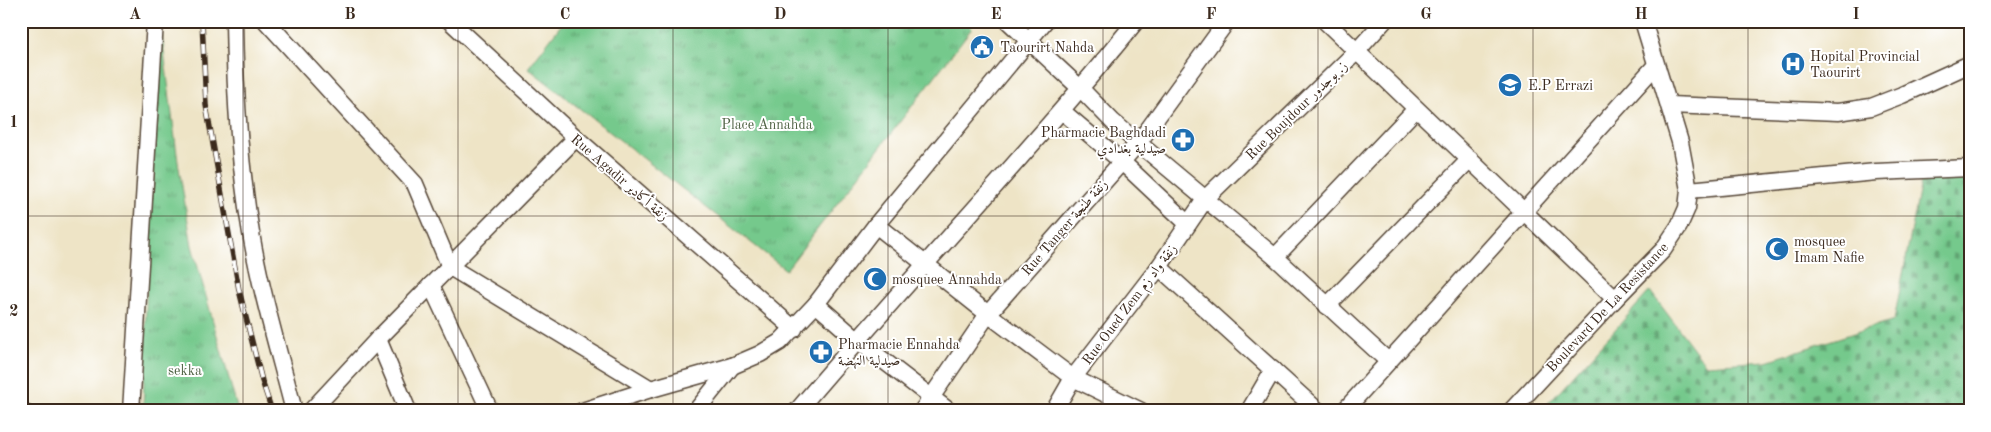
<svg xmlns="http://www.w3.org/2000/svg" width="1991" height="432" font-family="'Old Standard TT',Amiri,serif">
<defs>
<pattern id="cemetery-stones" width="16" height="16" patternUnits="userSpaceOnUse" patternTransform="scale(1.25)"><rect width="16" height="16" fill="#75c98c"/><path d="M2 7V4a2 2 0 0 1 4 0v3zM10 15v-3a2 2 0 0 1 4 0v3z" fill="#61a372"/></pattern>
<pattern id="park-tufts" width="24" height="20" patternUnits="userSpaceOnUse" patternTransform="scale(1.25)"><rect width="24" height="20" fill="#75c98c"/><path d="M3 7l-1-3M5 7V3M7 7l1-3M15 17l-1-3M17 17v-4M19 17l1-3" fill="none" stroke="#61a372"/></pattern>
</defs>
<rect width="100%" height="100%" fill="#fff"/>
<filter id="ink" filterUnits="userSpaceOnUse"><feTurbulence type="fractalNoise" baseFrequency=".02" numOctaves="2"/><feDisplacementMap in="SourceGraphic" scale="10" xChannelSelector="R" yChannelSelector="G"/><feConvolveMatrix kernelMatrix="1 2 1 2 8 2 1 2 1" color-interpolation-filters="sRGB"/></filter>
<filter id="wash" filterUnits="userSpaceOnUse"><feTurbulence type="fractalNoise" baseFrequency=".0096" numOctaves="4" result="noise"/><feDisplacementMap in="SourceGraphic" scale="20" xChannelSelector="R" yChannelSelector="G"/><feGaussianBlur stdDeviation="1.12" result="paint"/><feColorMatrix in="noise" values="0 0 0 0 0 0 0 0 0 0 0 0 0 0 0 0 0 1.4 0 .05"/><feComposite in="paint" operator="in"/></filter>
<g filter="url(#wash)">
<rect width="100%" height="100%" fill="#eee4c6"/>
<!-- cemetery -->
<path fill="url(#cemetery-stones)" stroke="#587a55" d="M1922,177L1970,179V411H1541L1650,291L1706,365L1767,361L1894,320Z"/>
<!-- park -->
<g fill="url(#park-tufts)" stroke="#587a55">
<path d="M564,21H964L972,28L786,270L528,68Z"/>
<path d="M154,36H162L178,162L192,246L238,411H143Z"/>
</g>
</g>
<g filter="url(#ink)">
<g fill="none" stroke-linecap="round" stroke-linejoin="round">
<!-- street casing -->
<g stroke="#564637" stroke-width="19">
<g id="street">
<path d="M234,21C235,93 239,163 251,233C261,293 279,352 294,411"/>
<path d="M266,21L415,184L450,267L651,389"/>
<path d="M450,21L576,138L794,329"/>
<path d="M1008,21L1081,89L1113,122L1275,257L1388,361"/>
<path d="M1325,21L1615,299"/>
<path d="M1669,105L1838,112L1871,107L1902,95L1970,64"/>
<path d="M1062,111L1121,161L1188,224"/>
<path d="M1689,190L1876,172L1970,168"/>
<path d="M876,225L988,314L1073,378L1141,411"/>
<path d="M1275,257L1416,109"/>
<path d="M1159,267L1318,411"/>
<path d="M431,285L490,411"/>
<path d="M816,304L857,340L949,411"/>
<path d="M1327,306L1470,159"/>
<path d="M378,339L408,411"/>
<path d="M21,410L23,411"/>
<path d="M131,411L155,21"/>
<path d="M311,411L378,339L576,138"/>
<path d="M582,411L651,389L732,366L760,354L780,342L816,304L876,225L1045,21"/>
<path d="M696,411L732,366"/>
<path d="M797,411C908,279 1028,155 1136,21"/>
<path d="M922,411L988,314L1139,142L1227,21"/>
<path d="M1054,411L1073,378L1159,267L1206,198L1356,52L1384,21"/>
<path d="M1249,411L1273,370"/>
<path d="M1344,411L1656,65"/>
<path d="M1511,411L1615,299L1663,250L1679,226L1687,208L1689,190L1680,142L1643,21"/>
</g>
</g>
<!-- street -->
<use href="#street" stroke="#fff" stroke-width="16"/>
<!-- rail casing -->
<g stroke="#3b2a1e" stroke-width="5.5">
<path id="rail" d="M202,21L206,105L239,290L262,381L272,411"/>
</g>
<!-- rail -->
<use href="#rail" stroke="#fff" stroke-width="4" stroke-dasharray="11" stroke-linecap="butt"/>
</g>
</g>
<!-- grid -->
<path fill="none" stroke="#3b2a1e" stroke-width="1" stroke-opacity="0.55" d="M243,21V411M458,21V411M673,21V411M888,21V411M1103,21V411M1318,21V411M1533,21V411M1748,21V411M21,216H1970"/>
<!-- icons -->
<defs>
<g id="civic-disc" transform="scale(1.25)"><circle r="9.5" fill="#1f6fb2" stroke="#fff"/><path d="M-.6-6.5H3V-4.5H.6V-3L4-1V1h2V6H-6V1h2V-1L-.6-3ZM-1.2 2.5V6h2.4V2.5Z" fill="#fff"/></g>
<g id="hospital-disc" transform="scale(1.25)"><circle r="9.5" fill="#1f6fb2" stroke="#fff"/><path d="M-5-5h3v3.5h4V-5h3V5h-3V1.5h-4V5h-3Z" fill="#fff"/></g>
<g id="school-disc" transform="scale(1.25)"><circle r="9.5" fill="#1f6fb2" stroke="#fff"/><path d="M0-5L7-2L0 1L-7-2ZM-4 1L0 2.5L4 1V4Q0 6-4 4Z" fill="#fff"/></g>
<g id="pharmacy-disc" transform="scale(1.25)"><circle r="9.5" fill="#1f6fb2" stroke="#fff"/><path d="M-2-6h4v4h4v4h-4v4h-4v-4h-4v-4h4Z" fill="#fff"/></g>
<g id="mosque-disc" transform="scale(1.25)"><circle r="9.5" fill="#1f6fb2" stroke="#fff"/><path d="M3.5-4.9A6 6 0 1 0 3.5 4.9A5 5 0 1 1 3.5-4.9Z" fill="#fff"/></g>
</defs>
<g fill-rule="evenodd">
<use href="#civic-disc" x="982" y="47"/>
<use href="#hospital-disc" x="1793" y="64"/>
<use href="#school-disc" x="1510" y="85"/>
<use href="#pharmacy-disc" x="1183" y="140"/>
<use href="#mosque-disc" x="1777" y="249"/>
<use href="#mosque-disc" x="875" y="279"/>
<use href="#pharmacy-disc" x="821" y="352"/>
</g>
<g text-anchor="middle" stroke-width="4" stroke-linejoin="round" paint-order="stroke">
<!-- poi labels -->
<g font-size="14" fill="#3b2a1e" stroke="#fff" text-anchor="start">
<text x="1000" y="52">Taourirt Nahda</text>
<text x="1810" y="61">Hopital Provincial<tspan x="1810" dy="16">Taourirt</tspan></text>
<text x="1528" y="90">E.P Errazi</text>
<text x="1166" y="137" text-anchor="end">Pharmacie Baghdadi<tspan x="1166" dy="16">صيدلية بغدادي</tspan></text>
<text x="1794" y="246">mosquee<tspan x="1794" dy="16">Imam Nafie</tspan></text>
<text x="892" y="284">mosquee Annahda</text>
<text x="838" y="349">Pharmacie Ennahda<tspan x="838" dy="16">صيدلية النهضة</tspan></text>
</g>
<!-- street labels -->
<g font-size="14" fill="#3b2a1e" stroke="#fff">
<text transform="translate(1296 110) rotate(-44)" y="5">Rue Boujdour ز. بوجدور</text>
<text transform="translate(620 177) rotate(41)" y="5">Rue Agadir زنقة أكادير</text>
<text transform="translate(1064 227) rotate(-49)" y="5">Rue Tanger زنقة طنجة</text>
<text transform="translate(1129 304) rotate(-53)" y="5">Rue Oued Zem زنقة واد زم</text>
<text transform="translate(1607 307) rotate(-47)" y="5">Boulevard De La Resistance</text>
</g>
<!-- park labels -->
<g font-size="14" fill="#4f6244" stroke="#fff">
<text x="767" y="129">Place Annahda</text>
<text x="185" y="375">sekka</text>
</g>
</g>
<!-- margin -->
<rect width="1991" height="432" fill="none" stroke="#fff" stroke-width="55"/>
<rect x="28" y="28" width="1936" height="376" fill="none" stroke="#3b2a1e" stroke-width="2"/>
<g font-size="16" text-anchor="middle" font-weight="bold" fill="#3b2a1e">
<text x="135" y="19">A</text>
<text x="350" y="19">B</text>
<text x="565" y="19">C</text>
<text x="780" y="19">D</text>
<text x="996" y="19">E</text>
<text x="1211" y="19">F</text>
<text x="1426" y="19">G</text>
<text x="1641" y="19">H</text>
<text x="1856" y="19">I</text>
<text x="14" y="127">1</text>
<text x="14" y="316">2</text>
</g>
</svg>
